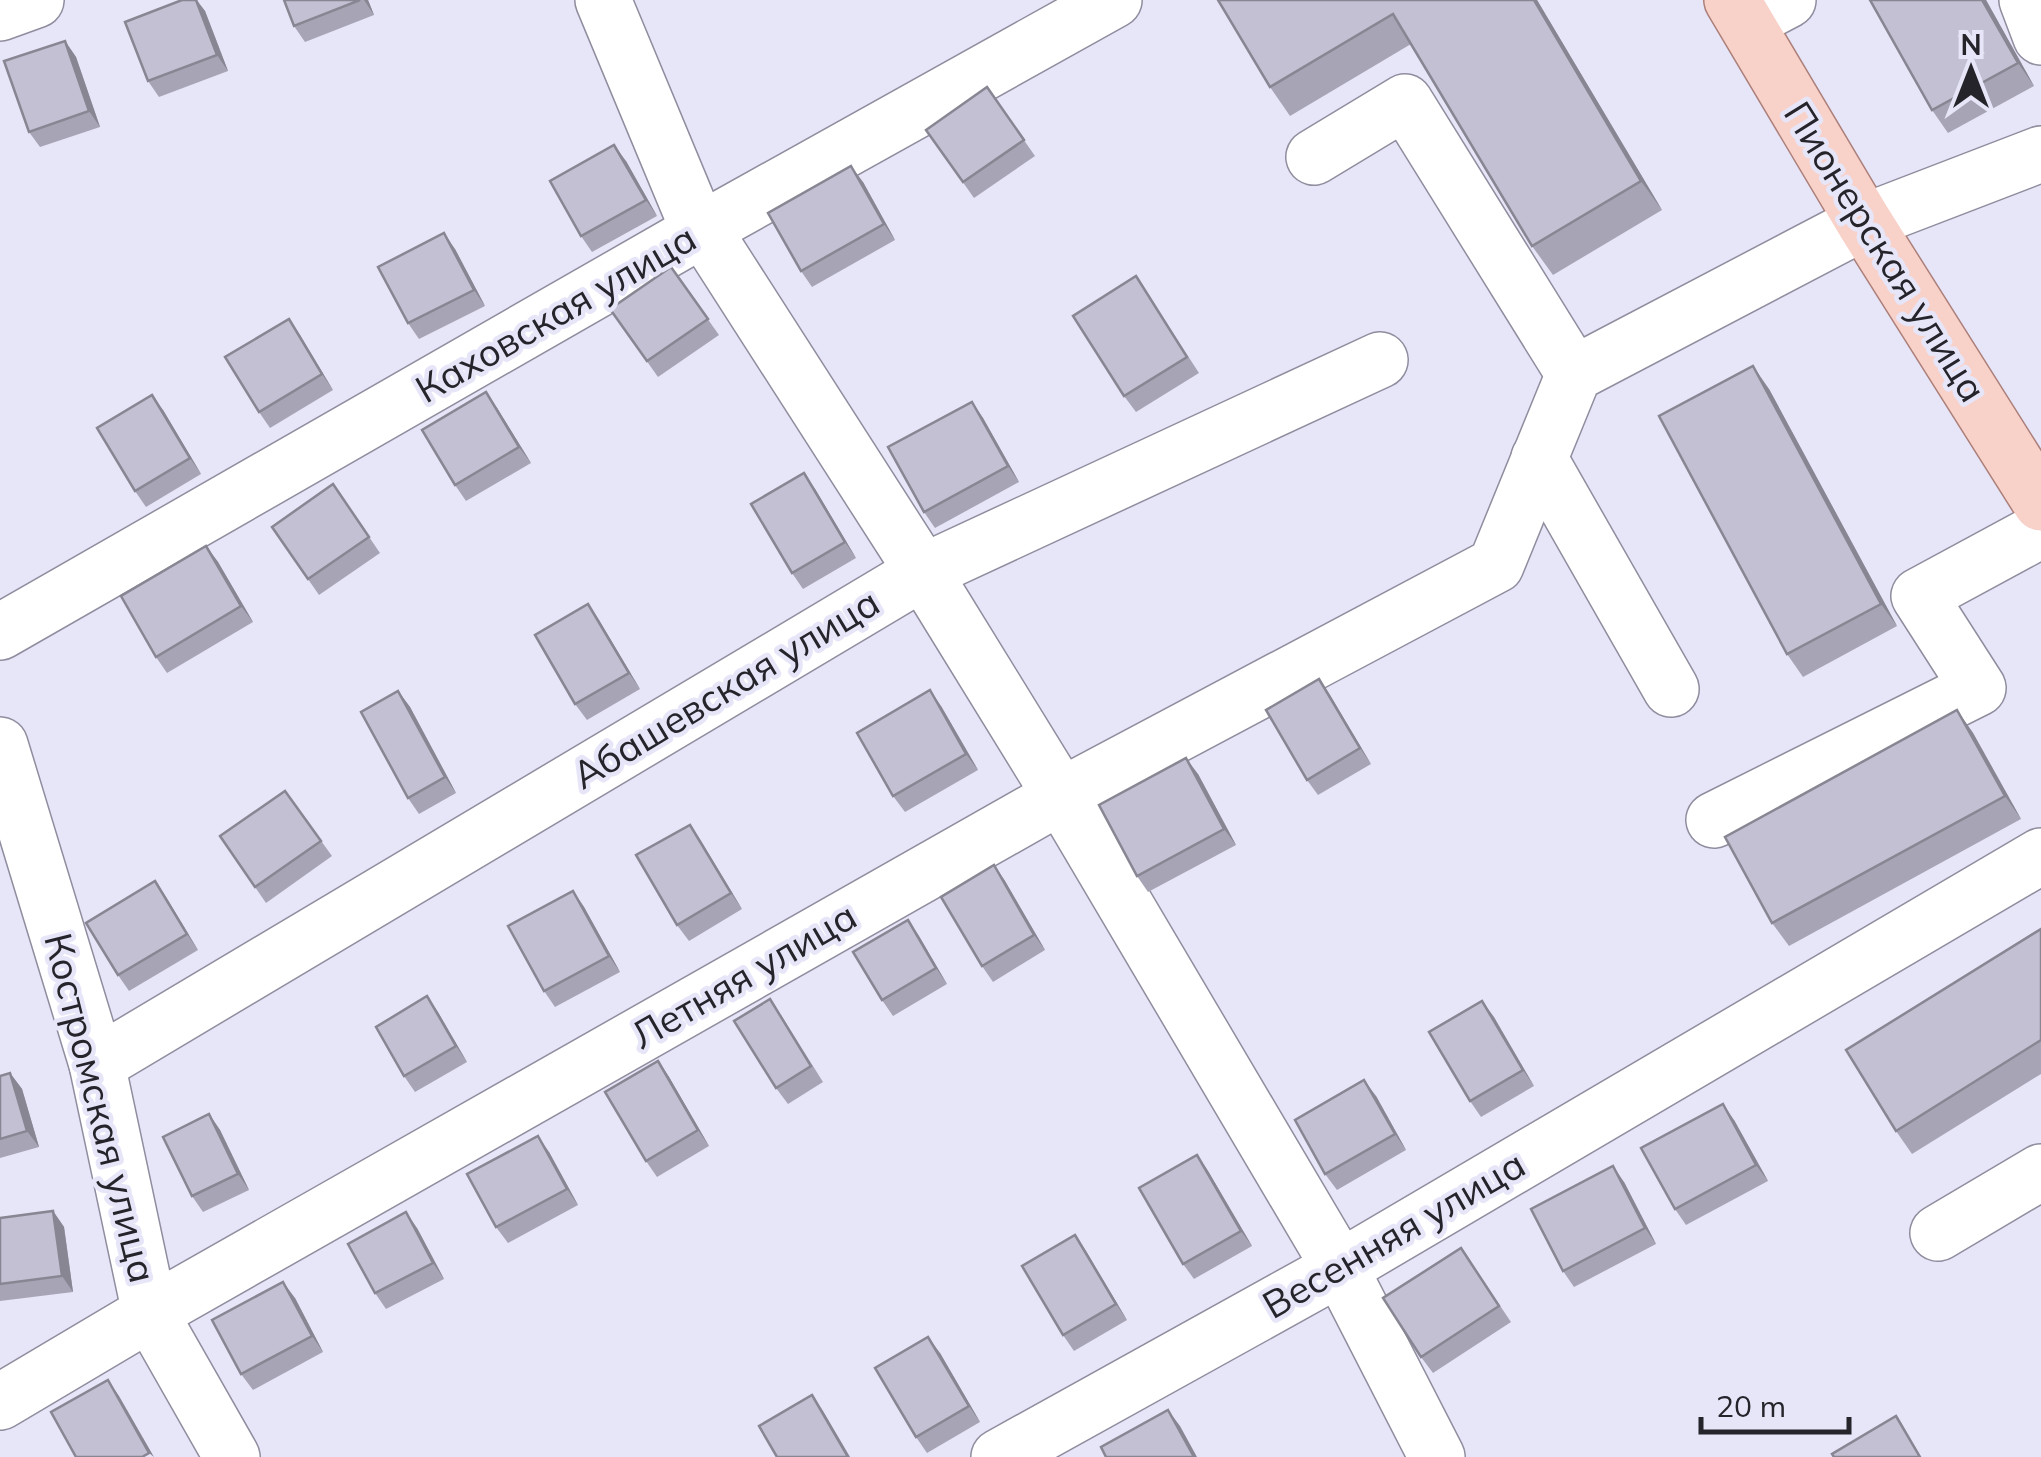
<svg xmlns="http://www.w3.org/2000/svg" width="2041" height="1457" font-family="Mulish,sans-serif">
<rect width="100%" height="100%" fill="#e7e5f8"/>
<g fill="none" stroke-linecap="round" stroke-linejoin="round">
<!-- minor casing -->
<g stroke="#8f8d9e" stroke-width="58">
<g id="minor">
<path d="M603,0L690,209L923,572L1061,796L1340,1268L1437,1457"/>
<path d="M2027,0L2041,37"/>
<path d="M0,13L36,0"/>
<path d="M1746,22L1788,0"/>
<path d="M1314,157L1405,102L1574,374"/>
<path d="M1539,458L1671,689"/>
<path d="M0,632L703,229L1114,0"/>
<path d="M0,745L97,1064L150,1313L232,1457"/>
<path d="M1714,820L1978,688L1919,596L2041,530"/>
<path d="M97,1064L923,572L1380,360"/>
<path d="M1938,1233L2041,1172"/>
<path d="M0,1402L150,1313L1061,796L1496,565L1574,374L1864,222L2041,154"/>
<path d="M999,1457L1340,1268L2041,856"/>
</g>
</g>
<!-- major casing -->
<g stroke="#ac807a" stroke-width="58">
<path id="major" d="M1732,0L1864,222L2041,503"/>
</g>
<!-- minor -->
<use href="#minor" stroke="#fff" stroke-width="55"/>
<!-- major -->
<use href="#major" stroke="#f8d1c9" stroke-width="55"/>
</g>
<!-- wall -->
<g fill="#a7a5b5">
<path d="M182,0H197L205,11L228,71L159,97L148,81Z"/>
<path d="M284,0H368L374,15L305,42L294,26Z"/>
<path d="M1218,0H1537L1662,210L1553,275L1532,246L1411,44L1290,116L1270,87Z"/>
<path d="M1986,0L2034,86L1948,133L1932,110Z"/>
<path d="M65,41L76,57L100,127L40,147L29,132Z"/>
<path d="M987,87L1035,156L974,198L926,130Z"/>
<path d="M626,161L657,216L592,252L581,236Z"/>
<path d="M863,182L895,240L812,287L801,271Z"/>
<path d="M455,249L485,306L419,339L408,323Z"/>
<path d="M671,267L719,335L658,377L610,309Z"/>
<path d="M1136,276L1199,373L1136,412L1124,396Z"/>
<path d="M289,319L333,390L270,428L259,412Z"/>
<path d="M1769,389L1897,626L1803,677L1787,654Z"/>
<path d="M972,402L983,418L1019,482L935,528L924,512Z"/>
<path d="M497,408L531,463L466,501L455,485Z"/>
<path d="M163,410L201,474L146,507L135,491Z"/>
<path d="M333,484L380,553L319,595L272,527Z"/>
<path d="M815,489L856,558L803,589L792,573Z"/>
<path d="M206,546L218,562L253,622L167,673L156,657Z"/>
<path d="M588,604L640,689L587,720L575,704Z"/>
<path d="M1319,679L1371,764L1318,795L1307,780Z"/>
<path d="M398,691L410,707L456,793L419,814L408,798Z"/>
<path d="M941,706L978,770L905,812L893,796Z"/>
<path d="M1957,710L1973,733L2021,819L1789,946L1772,923Z"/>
<path d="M1198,774L1236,845L1148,892L1137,876Z"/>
<path d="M285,791L332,856L266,903L220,836Z"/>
<path d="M690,825L742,909L689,941L677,925Z"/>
<path d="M994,865L1005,881L1045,950L993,982L982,966Z"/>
<path d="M155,881L198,950L129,991L118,975Z"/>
<path d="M573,891L584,907L620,972L555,1007L544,991Z"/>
<path d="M908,920L947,984L893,1016L882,1000Z"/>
<path d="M2041,929V1074L1912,1154L1896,1131Z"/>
<path d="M427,996L467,1062L415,1092L404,1076Z"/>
<path d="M1482,1001L1534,1086L1481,1117L1470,1101Z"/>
<path d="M781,1015L823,1082L788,1104L776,1088Z"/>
<path d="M658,1061L669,1077L709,1146L657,1177L646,1161Z"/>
<path d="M10,1073L22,1089L39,1147L0,1158V1076Z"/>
<path d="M1376,1096L1406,1150L1337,1190L1325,1174Z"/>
<path d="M209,1114L220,1130L249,1190L203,1212L192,1196Z"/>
<path d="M1734,1120L1768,1181L1686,1225L1675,1209Z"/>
<path d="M549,1152L578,1205L508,1243L496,1227Z"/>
<path d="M1197,1155L1208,1171L1252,1246L1194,1279L1183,1264Z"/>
<path d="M1624,1182L1656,1244L1574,1287L1563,1271Z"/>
<path d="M53,1211L64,1227L73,1292L0,1301V1218Z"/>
<path d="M417,1228L444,1279L386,1309L375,1293Z"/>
<path d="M1075,1235L1127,1320L1074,1351L1063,1335Z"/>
<path d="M1461,1248L1511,1322L1433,1373L1421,1357Z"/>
<path d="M295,1298L323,1352L253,1390L241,1374Z"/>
<path d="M940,1353L980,1422L927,1453L916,1437Z"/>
</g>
<!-- shaded-wall -->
<g fill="#888693">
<path d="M196,0L205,11L228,71L217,55Z"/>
<path d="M364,0H368L374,15Z"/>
<path d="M1534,0H1537L1662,210L1641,181Z"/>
<path d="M1982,0H1986L2034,86L2018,63Z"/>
<path d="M65,41L76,57L100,127L89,111Z"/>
<path d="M614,145L626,161L657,216L646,200Z"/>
<path d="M851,166L863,182L895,240L884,224Z"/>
<path d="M444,233L455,249L485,306L474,290Z"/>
<path d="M289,319L300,335L333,390L322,374Z"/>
<path d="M1753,366L1769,389L1897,626L1881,604Z"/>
<path d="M486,392L497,408L531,463L519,447Z"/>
<path d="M152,395L163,410L201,474L190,458Z"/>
<path d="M972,402L983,418L1019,482L1008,466Z"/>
<path d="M804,473L815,489L856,558L845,542Z"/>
<path d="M206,546L218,562L253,622L241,606Z"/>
<path d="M588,604L599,620L640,689L629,673Z"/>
<path d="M1319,679L1330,695L1371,764L1360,748Z"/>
<path d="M930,690L941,706L978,770L966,754Z"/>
<path d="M398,691L410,707L456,793L445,777Z"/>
<path d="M1957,710L1973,733L2021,819L2005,796Z"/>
<path d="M1186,758L1198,774L1236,845L1224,829Z"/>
<path d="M690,825L701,841L742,909L731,893Z"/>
<path d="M994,865L1005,881L1045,950L1034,935Z"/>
<path d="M155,881L166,897L198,950L187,934Z"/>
<path d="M573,891L584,907L620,972L609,956Z"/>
<path d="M908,920L919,936L947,984L936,968Z"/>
<path d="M427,996L438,1012L467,1062L456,1046Z"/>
<path d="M1482,1001L1494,1017L1534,1086L1523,1070Z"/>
<path d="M658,1061L669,1077L709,1146L698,1130Z"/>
<path d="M10,1073L22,1089L39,1147L27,1131Z"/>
<path d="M1364,1080L1376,1096L1406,1150L1395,1134Z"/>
<path d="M1723,1104L1734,1120L1768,1181L1756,1165Z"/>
<path d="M209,1114L220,1130L249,1190L238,1174Z"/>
<path d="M538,1136L549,1152L578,1205L567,1189Z"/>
<path d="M1197,1155L1208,1171L1252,1246L1241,1231Z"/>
<path d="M1613,1166L1624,1182L1656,1244L1645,1228Z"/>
<path d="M53,1211L64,1227L73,1292L62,1276Z"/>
<path d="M406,1212L417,1228L444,1279L433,1263Z"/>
<path d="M1075,1235L1086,1251L1127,1320L1116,1304Z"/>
<path d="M283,1282L295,1298L323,1352L312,1336Z"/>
<path d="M928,1337L940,1353L980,1422L969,1406Z"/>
<path d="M108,1380L119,1396L154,1457L149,1453Z"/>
<path d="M812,1395L823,1411L850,1457H848Z"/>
<path d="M1168,1410L1180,1426L1197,1457H1194Z"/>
</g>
<!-- building -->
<g fill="#c2c0d2" stroke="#888693" stroke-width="2.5">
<path d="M182,0H196L217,55L148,81L125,22Z"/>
<path d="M284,0H360L294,26Z"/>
<path d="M1218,0H1534L1641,181L1532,246L1393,14L1270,87Z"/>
<path d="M1870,0H1982L2018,63L1932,110Z"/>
<path d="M65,41L89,111L29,132L4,61Z"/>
<path d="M987,87L1024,140L963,182L926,130Z"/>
<path d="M614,145L646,200L581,236L550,181Z"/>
<path d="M851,166L884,224L801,271L768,213Z"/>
<path d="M444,233L474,290L408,323L378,267Z"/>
<path d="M671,267L708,319L647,361L610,309Z"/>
<path d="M1136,276L1187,357L1124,396L1073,316Z"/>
<path d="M289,319L322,374L259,412L225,357Z"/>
<path d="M1753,366L1881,604L1787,654L1659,416Z"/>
<path d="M486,392L519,447L455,485L422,430Z"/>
<path d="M152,395L190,458L135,491L97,428Z"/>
<path d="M972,402L1008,466L924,512L888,447Z"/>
<path d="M804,473L845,542L792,573L751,504Z"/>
<path d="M333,484L369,537L308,579L272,527Z"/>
<path d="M206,546L241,606L156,657L121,596Z"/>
<path d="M588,604L629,673L575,704L535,635Z"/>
<path d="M1319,679L1360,748L1307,780L1266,710Z"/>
<path d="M930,690L966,754L893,796L857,733Z"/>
<path d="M398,691L445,777L408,798L361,712Z"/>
<path d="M1957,710L2005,796L1772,923L1725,837Z"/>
<path d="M1186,758L1224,829L1137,876L1099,805Z"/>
<path d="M285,791L321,841L255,887L220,836Z"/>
<path d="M690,825L731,893L677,925L636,855Z"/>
<path d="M994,865L1034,935L982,966L941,897Z"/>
<path d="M155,881L187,934L118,975L86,923Z"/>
<path d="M573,891L609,956L544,991L508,926Z"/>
<path d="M908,920L936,968L882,1000L853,952Z"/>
<path d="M2041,929V1040L1896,1131L1846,1050Z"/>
<path d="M427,996L456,1046L404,1076L376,1027Z"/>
<path d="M770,999L811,1066L776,1088L734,1021Z"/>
<path d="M1482,1001L1523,1070L1470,1101L1429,1032Z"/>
<path d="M658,1061L698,1130L646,1161L605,1092Z"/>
<path d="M10,1073L27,1131L0,1139V1076Z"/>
<path d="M1364,1080L1395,1134L1325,1174L1295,1120Z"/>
<path d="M1723,1104L1756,1165L1675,1209L1641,1148Z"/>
<path d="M209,1114L238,1174L192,1196L163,1137Z"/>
<path d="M538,1136L567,1189L496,1227L467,1174Z"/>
<path d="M1197,1155L1241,1231L1183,1264L1139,1188Z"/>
<path d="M1613,1166L1645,1228L1563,1271L1531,1209Z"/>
<path d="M53,1211L62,1276L0,1284V1218Z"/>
<path d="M406,1212L433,1263L375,1293L348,1244Z"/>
<path d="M1075,1235L1116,1304L1063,1335L1022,1266Z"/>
<path d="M1461,1248L1499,1306L1421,1357L1383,1298Z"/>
<path d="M283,1282L312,1336L241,1374L212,1320Z"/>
<path d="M928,1337L969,1406L916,1437L875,1368Z"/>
<path d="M108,1380L149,1453L142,1457H76L51,1412Z"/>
<path d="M812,1395L848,1457H777L759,1426Z"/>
<path d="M1168,1410L1194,1457H1106L1101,1447Z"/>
<path d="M1896,1416L1920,1457H1834L1832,1454Z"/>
</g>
<g text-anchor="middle" stroke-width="9" stroke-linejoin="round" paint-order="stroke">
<!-- street labels -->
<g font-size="38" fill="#25242b" stroke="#e7e5f8">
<text transform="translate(1885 252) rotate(58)" y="13">Пионерская улица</text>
<text transform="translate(556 314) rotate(-30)" y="13">Каховская улица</text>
<text transform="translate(726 689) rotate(-31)" y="13">Абашевская улица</text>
<text transform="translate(744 976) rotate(-30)" y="13">Летняя улица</text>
<text transform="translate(100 1108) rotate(76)" y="13">Костромская улица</text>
<text transform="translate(1394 1235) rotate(-30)" y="13">Весенняя улица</text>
</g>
</g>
<!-- north arrow -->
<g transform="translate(1971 70)" stroke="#e7e5f8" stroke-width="8" paint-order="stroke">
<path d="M0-8L18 38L0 25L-18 38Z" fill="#25242b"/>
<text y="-15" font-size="28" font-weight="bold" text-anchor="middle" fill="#25242b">N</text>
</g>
<!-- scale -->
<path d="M1701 1417v15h148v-15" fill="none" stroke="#25242b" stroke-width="5"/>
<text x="1716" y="1417" font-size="30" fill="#25242b" stroke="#e7e5f8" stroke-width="8" paint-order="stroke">20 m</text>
</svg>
